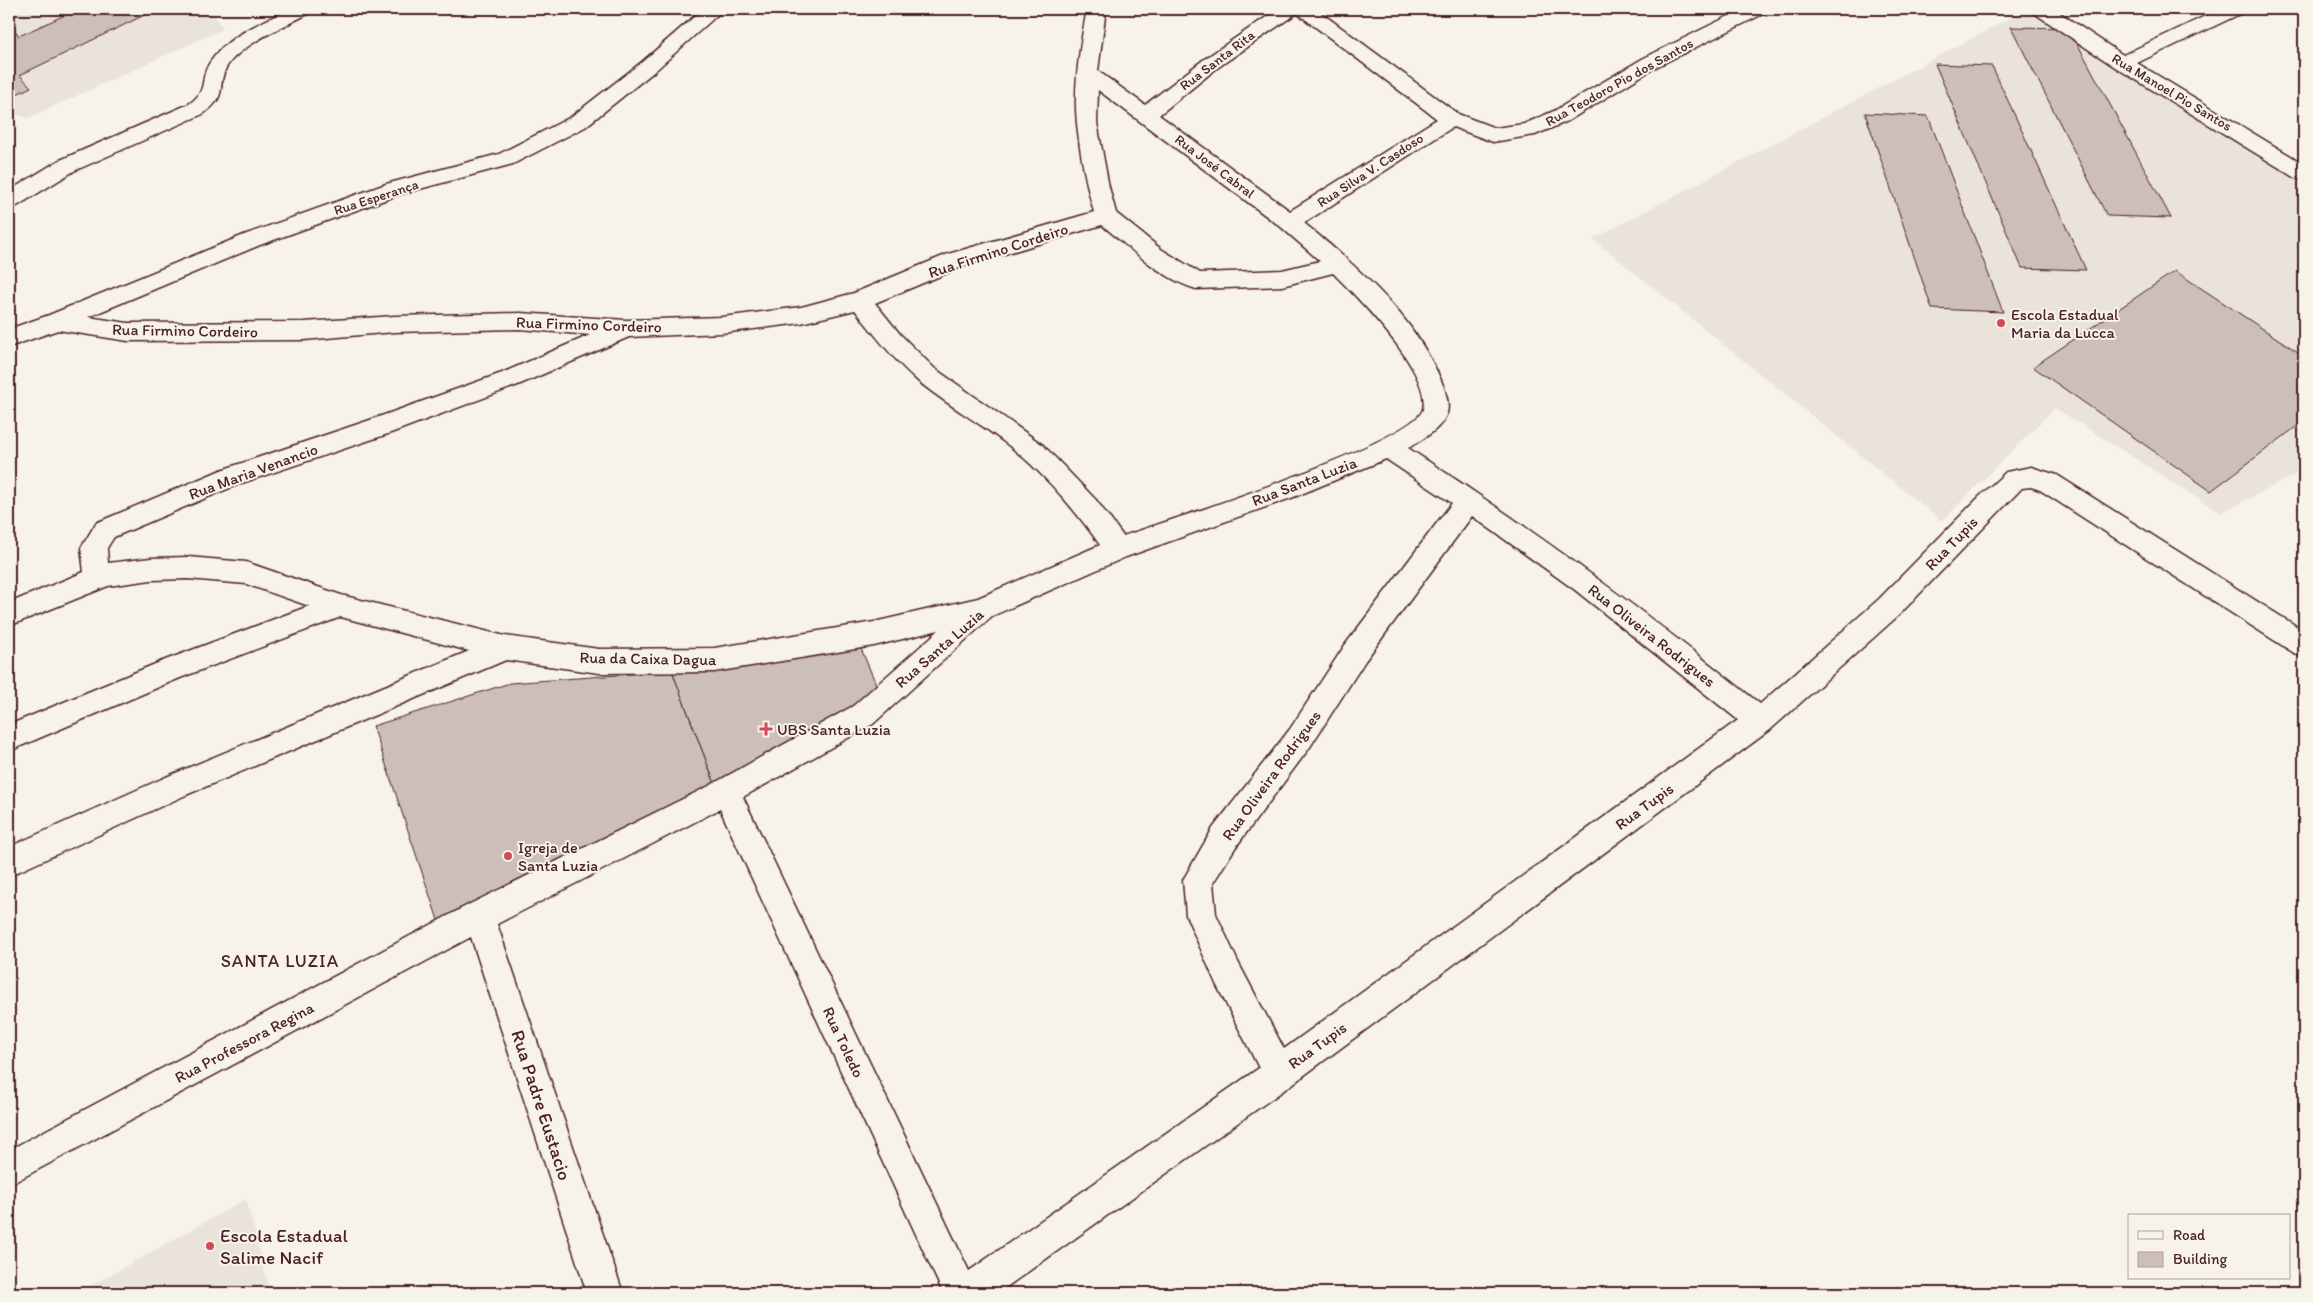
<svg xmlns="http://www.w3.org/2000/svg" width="2313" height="1302" font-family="Itim,sans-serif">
<rect width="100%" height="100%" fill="#f7f3e8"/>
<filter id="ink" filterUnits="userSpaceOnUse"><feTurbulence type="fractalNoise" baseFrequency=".02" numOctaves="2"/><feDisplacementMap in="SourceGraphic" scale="10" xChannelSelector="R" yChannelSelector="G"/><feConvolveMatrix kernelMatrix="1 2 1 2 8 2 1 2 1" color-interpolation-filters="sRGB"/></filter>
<g filter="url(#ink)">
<!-- built -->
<g fill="#eae3da">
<path d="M9,9H210L223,29L28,118L9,113Z"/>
<path d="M2027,9H2041L2122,63L2304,176V470L2221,513L2055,408L1942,521L1593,239Z"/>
<path d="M246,1199L270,1293H78Z"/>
</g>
<!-- building -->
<g fill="#ccbfb9" stroke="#4a1f2b">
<path d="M78,9H157L20,75L31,87L9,98V33L15,30L19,36Z"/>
<path d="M2011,27L2069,28L2171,218L2107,216Z"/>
<path d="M1935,64L1992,66L2086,270L2022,268Z"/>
<path d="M1865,113L1928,116L2003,312L1932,309Z"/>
<path d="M2175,271L2304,356V421L2211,491L2033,367Z"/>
<path d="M856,637L882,698L719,795L672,671Z"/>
<path d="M672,671L719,795L443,935L373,726L510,683Z"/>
</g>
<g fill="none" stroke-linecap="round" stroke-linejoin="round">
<!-- minor casing -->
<g stroke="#4a1f2b" stroke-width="3">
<g id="minor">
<path d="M289,9H313L310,13C289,24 237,46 226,68C216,89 229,95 203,114L74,171L17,206L9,208V191L58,161L189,104C210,89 198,78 211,61C228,35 262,23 289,9Z"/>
<path d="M703,9H724L656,70L585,127L513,164L401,194L260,245L88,317L128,323L304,322L395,316L520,313L626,320L722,317L801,307L854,293L948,254L1094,212C1086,184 1080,154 1077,124C1073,87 1080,45 1087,9H1106L1098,71L1145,105L1203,60L1278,9H1316L1458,114L1495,128L1524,124L1554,111L1642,59L1743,9H1767L1765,13L1656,67L1568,121L1535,135L1493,142L1453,127L1304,223C1338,251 1373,281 1401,315C1416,333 1454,390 1447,413C1441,430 1422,439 1408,448C1530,527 1646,612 1760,704L1879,599L1979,497L2006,472L2031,467L2057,475L2304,631V657L2294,653L2040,490L2031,487L2022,488L1899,615L1770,730L1291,1085L998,1293H943L720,809L497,924L623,1293H587L471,937L9,1185V1150L468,905L709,786L853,706L939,630L874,646L714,672L599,673L506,660L186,795L9,876V847L166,777L469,651L341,617L180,678L9,751V725L160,662L309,606L246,584L188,579L151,580L108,586L9,626V603L84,572L81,548L96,523L221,470L370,420L502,373L590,335L520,329L395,332L304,340L128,341L58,330L9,347V329L49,315L244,235L386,184L499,154L571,117L642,62ZM1297,13L1437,119L1290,211L1159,115L1217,68ZM1098,90L1281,227L1320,261L1282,270L1200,273L1161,249L1116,213L1109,187L1097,123ZM1102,225C1129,247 1162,279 1196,289L1282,286L1333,273C1358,298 1432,372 1423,409C1415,442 1165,522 1123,536L1096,500L1043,445L934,368L900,334L875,303L964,266ZM855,310C874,334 894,360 918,381C952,409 992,429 1025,459C1053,484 1078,514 1100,545L978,598L874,622L714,648L599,649L505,636L341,595L246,562L188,557L151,558L108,563L107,548L114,537L239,484L388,434L518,385L629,337L722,333L801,323ZM1386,459L1452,503L1345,645L1290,729L1213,828L1183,880L1186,915L1216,984L1259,1068L969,1271L743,797L873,724L992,616L1126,557L1294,497ZM1472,516L1575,590L1738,720L1284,1049L1238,962L1216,914L1213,883L1235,848L1310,747L1365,661Z"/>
<path d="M2031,9H2054L2123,55L2220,9H2244L2242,13L2137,63L2304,164V180L2296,178L2115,67L2034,13Z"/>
</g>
</g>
<!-- minor -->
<use href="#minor" fill="#f7f3e8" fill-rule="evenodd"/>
</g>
</g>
<!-- markers -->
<g fill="#d1495b" stroke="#f7f3e8" stroke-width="2">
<circle cx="2001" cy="323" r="5"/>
<path d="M763.5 721.5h5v5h5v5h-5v5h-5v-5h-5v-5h5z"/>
<circle cx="508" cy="856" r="5"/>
<circle cx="210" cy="1246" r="5"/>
</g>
<g text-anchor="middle" stroke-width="4" stroke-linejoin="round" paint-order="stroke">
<!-- far-street labels -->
<g font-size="14" fill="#4a1f2b" stroke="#f7f3e8">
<text transform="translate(1217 60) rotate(-37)" y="5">Rua Santa Rita</text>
<text transform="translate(1619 82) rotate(-29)" y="5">Rua Teodoro Pio dos Santos</text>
<text transform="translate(2172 92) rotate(31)" y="5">Rua Manoel Pio Santos</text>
<text transform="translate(1215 166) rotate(37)" y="5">Rua José Cabral</text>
<text transform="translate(1370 170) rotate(-33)" y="5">Rua Silva V. Casdoso</text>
<text transform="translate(376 197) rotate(-18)" y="5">Rua Esperança</text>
</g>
<!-- street labels -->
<g font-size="16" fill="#4a1f2b" stroke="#f7f3e8">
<text transform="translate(998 250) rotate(-18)" y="6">Rua Firmino Cordeiro</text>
<text transform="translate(589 324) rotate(2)" y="6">Rua Firmino Cordeiro</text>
<text transform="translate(185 330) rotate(1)" y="6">Rua Firmino Cordeiro</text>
<text transform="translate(253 471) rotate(-20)" y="6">Rua Maria Venancio</text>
<text transform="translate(1304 481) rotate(-21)" y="6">Rua Santa Luzia</text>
<text transform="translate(1951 543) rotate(-46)" y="6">Rua Tupis</text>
<text transform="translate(1652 635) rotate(38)" y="6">Rua Oliveira Rodrigues</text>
<text transform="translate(939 648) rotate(-41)" y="6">Rua Santa Luzia</text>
<text transform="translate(648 658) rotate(1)" y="6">Rua da Caixa Dagua</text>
<text transform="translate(1271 775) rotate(-54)" y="6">Rua Oliveira Rodrigues</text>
<text transform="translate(1644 806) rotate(-36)" y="6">Rua Tupis</text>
<text transform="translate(244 1042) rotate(-28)" y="6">Rua Professora Regina</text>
<text transform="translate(844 1042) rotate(65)" y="6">Rua Toledo</text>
<text transform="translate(1317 1045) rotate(-36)" y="6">Rua Tupis</text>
</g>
<!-- poi labels -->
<g font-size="16" fill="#4a1f2b" stroke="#f7f3e8" text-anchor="start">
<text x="2011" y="320">Escola Estadual<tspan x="2011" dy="18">Maria da Lucca</tspan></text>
<text x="777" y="735">UBS Santa Luzia</text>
<text x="518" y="853">Igreja de<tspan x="518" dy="18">Santa Luzia</tspan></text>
</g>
<!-- neighbourhood labels -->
<g font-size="18" letter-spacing="1" fill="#4a1f2b" stroke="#f7f3e8">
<text x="280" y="967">SANTA LUZIA</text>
</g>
<!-- near-street labels -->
<g font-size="19" fill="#4a1f2b" stroke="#f7f3e8">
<text transform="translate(542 1105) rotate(72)" y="7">Rua Padre Eustacio</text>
</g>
<!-- near-poi labels -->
<g font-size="19" fill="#4a1f2b" stroke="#f7f3e8" text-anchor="start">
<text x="220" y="1242">Escola Estadual<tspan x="220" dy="22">Salime Nacif</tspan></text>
</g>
</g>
<!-- margin -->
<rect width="2313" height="1302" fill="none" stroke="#f7f3e8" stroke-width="30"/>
<rect x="15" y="15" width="2283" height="1272" fill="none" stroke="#4a1f2b" stroke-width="2" filter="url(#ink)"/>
<!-- legend -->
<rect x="2128" y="1214" width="162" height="65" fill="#f7f3e8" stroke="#b29e9c"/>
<rect x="2138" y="1231" width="25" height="8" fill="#f7f3e8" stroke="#b29e9c"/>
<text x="2173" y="1240" font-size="15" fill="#4a1f2b">Road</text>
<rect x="2138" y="1252" width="25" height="15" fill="#ccbfb9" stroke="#b29e9c"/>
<text x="2173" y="1264" font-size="15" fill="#4a1f2b">Building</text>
</svg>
